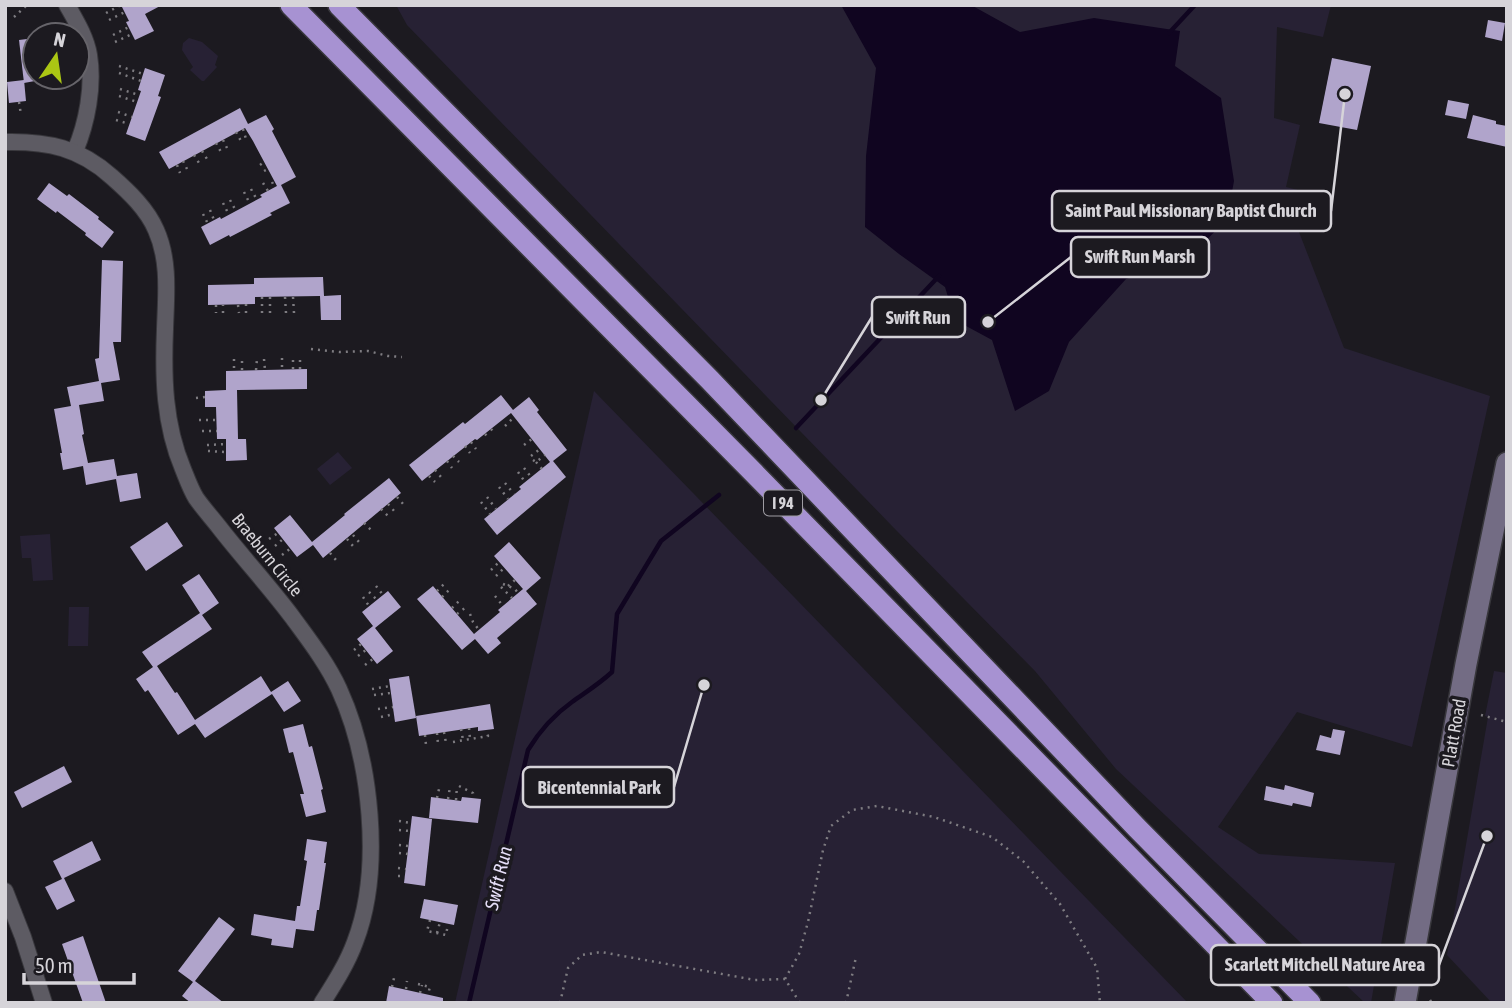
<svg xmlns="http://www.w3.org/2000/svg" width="1512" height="1008" font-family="'Asap Condensed',sans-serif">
<rect width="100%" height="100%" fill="#1c1a20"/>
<!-- green -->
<g fill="#272134">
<path d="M396,5H1331L1323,37L1277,27L1274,118L1300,125L1286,187L1298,190L1288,223L1299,232L1344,348L1490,396L1412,747L1297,712L1218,827L1259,854L1395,863L1371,1003H1365L1116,769L1035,671L894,528L407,25Z"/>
<path d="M189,38L202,42L218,56L215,65L217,67L204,81H202L190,70L193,67L182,50L183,43Z"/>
<path d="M594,391L1188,1003H455Z"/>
<path d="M338,452L352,468L330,485L317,469Z"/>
<path d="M50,534L53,580L33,581L31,558H22L20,536Z"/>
<path d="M69,607H89L88,646H68Z"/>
<path d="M1494,671L1507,673V1003H1492L1447,955L1488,717L1485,716Z"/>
</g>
<!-- water -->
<path fill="#100520" d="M841,5H971L1020,32L1094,18L1180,31L1175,66L1221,98L1234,181L1227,219L1191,256L1126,279L1069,342L1049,391L1015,411L992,340L955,320L945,287L899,254L865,227L866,156L876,68Z"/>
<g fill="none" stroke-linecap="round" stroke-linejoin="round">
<!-- stream -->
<g stroke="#100520" stroke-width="4.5">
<path d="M1169,33L1195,5"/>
<path d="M796,428L939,276"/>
<path d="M469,1003L528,750C539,732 555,714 572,702C586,692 599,684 612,672L617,614L661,541L719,495"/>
</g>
</g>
<!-- building -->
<g fill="#b0a4cb">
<path d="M121,5H162L145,14L154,31L135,40L126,22L129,21Z"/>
<path d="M1488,20L1505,23L1502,41L1485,37Z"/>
<path d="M35,38V81L24,83L19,40Z"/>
<path d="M1332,58L1371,66L1357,130L1319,123Z"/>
<path d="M145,68L165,75L158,96L161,97L145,141L126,134L141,91L138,90Z"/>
<path d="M24,80L26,101L9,103L7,82Z"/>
<path d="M1448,100L1469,104L1466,119L1445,115Z"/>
<path d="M240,108L248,124L266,115L274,129L272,131L296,177L281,185L290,203L270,213L272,215L230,237L229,235L210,245L201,227L220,217L221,219L262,197L260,195L277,186L253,141L245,128L169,169L159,152Z"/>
<path d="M1473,115L1496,121V124L1507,126V147L1467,138Z"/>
<path d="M49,183L67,196L69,194L99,217L98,219L114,232L102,248L85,235L86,233L57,211L56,213L37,199Z"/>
<path d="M102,260L123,261L121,342H113L120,380L101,383L104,401L79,405L84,434L82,435L88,463L114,459L117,476L137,473L141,498L120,502L116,479L86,485L83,466L63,470L60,453H62L54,409L71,406L67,387L99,381L95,359L99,358Z"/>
<path d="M323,277L324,296L341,295V320H321L320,296L255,297V304L208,305V285L254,284V278Z"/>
<path d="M307,369V389L237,390L238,439H246L247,460L226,461V439H217L216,407H205V391L226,390V371Z"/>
<path d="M501,395L513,410L529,397L539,410L537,412L567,450L553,461L566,477L497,535L484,519L521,489L519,487L550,462L511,413L477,440L475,439L422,481L409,465L463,422L465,424Z"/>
<path d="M389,478L401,493L323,558L313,545L297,557L274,528L290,515L312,542L345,515L344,514Z"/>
<path d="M167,522L183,546L146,571L130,547Z"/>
<path d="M509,542L541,578L526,591L537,604L497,638L501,643L488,654L475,639L462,650L417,599L433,586L474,634L500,612L498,610L523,589L494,556Z"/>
<path d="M199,574L219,603L202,615L212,629L157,666L175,693L177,692L195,720L261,676L271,692L288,681L301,701L284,712L272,694L205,738L195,724L178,735L148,690L145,692L136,679L153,667L142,652L200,613L182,585Z"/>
<path d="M388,591L401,607L375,628L393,651L377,664L357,639L373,626L362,612Z"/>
<path d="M409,676L416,718L395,722L389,679Z"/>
<path d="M490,704L494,729L478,731V727L419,736L416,716Z"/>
<path d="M303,724L309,747L312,746L323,789L321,790L326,812L306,817L300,794H304L293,752L289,753L283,729Z"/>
<path d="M1333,729L1345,731L1340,755L1316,750L1320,735L1331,738Z"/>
<path d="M64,766L72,782L22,808L14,792Z"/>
<path d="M1285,785L1314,793L1311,807L1293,803L1292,806L1264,800L1266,786L1284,790Z"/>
<path d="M431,797L461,801L462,797L481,799L478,823L429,818Z"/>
<path d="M412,816L432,819L425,886L404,883Z"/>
<path d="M307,839L327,842L324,863H326L319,910H317L314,931L296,929L293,948L271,945L272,939L251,935L254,914L295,921L297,906H300L307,861L304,860Z"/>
<path d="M92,841L101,860L64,878L75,901L57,910L45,887L62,879L53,861Z"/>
<path d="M424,899L458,905L454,925L420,918Z"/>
<path d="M219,917L235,929L195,981L224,1003H191L182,996L193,982L178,971Z"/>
<path d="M83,936L106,1003H83L62,944Z"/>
<path d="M389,986L443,998V1003H386Z"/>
</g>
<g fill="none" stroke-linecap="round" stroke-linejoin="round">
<!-- street casing -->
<g stroke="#38373c" stroke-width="18">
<g id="street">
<path d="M67,5C76,21 86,37 89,55C94,86 87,123 75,151"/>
<path d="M5,142C48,141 80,148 112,177C129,192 147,209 156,230C170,261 166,296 165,329C163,377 164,424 183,469C187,479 191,490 196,498C203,508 212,518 219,527C243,558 270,587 293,618C309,640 327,663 339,689C371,759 383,869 355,942C347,964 334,984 322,1003"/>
<path d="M5,891L23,937L44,1003"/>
</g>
</g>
<!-- secondary casing -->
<g stroke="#38373c" stroke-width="24">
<path id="secondary" d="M1405,1003L1466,664L1507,463"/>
</g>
<!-- highway casing -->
<g stroke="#38373c" stroke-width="24">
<g id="highway">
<path d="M291,5L754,473L1272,1003"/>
<path d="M339,5L710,380L1137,828L1310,1003"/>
</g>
</g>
<!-- path -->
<g stroke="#7e7c81" stroke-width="2.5" stroke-dasharray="2 5" stroke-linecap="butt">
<path d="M5,7L7,5"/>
<path d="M106,13L121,5"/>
<path d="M14,17L27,5"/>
<path d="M109,20L125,12"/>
<path d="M113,35L129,27"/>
<path d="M115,42L132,34"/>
<path d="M119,66L143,74"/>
<path d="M119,73L141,81"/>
<path d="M120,89L139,95"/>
<path d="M119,96L137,102"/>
<path d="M19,102L21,115"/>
<path d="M118,112L132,117"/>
<path d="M116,120L129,124"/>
<path d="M243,129L246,139"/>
<path d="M236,132L241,141"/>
<path d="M223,140L227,148"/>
<path d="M216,143L221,152"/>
<path d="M202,151L207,159"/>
<path d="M194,155L199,163"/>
<path d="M183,161L187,169"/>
<path d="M177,165L180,173"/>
<path d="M260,165L264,162"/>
<path d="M264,171L268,169"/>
<path d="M272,182L275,188"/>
<path d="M263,183L268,191"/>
<path d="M251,189L257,200"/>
<path d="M244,192L250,204"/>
<path d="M230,200L236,211"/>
<path d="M223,203L229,215"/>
<path d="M210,210L214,220"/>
<path d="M203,214L208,224"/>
<path d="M262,297V313"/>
<path d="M270,297V313"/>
<path d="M285,297L286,313"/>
<path d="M293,297L294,313"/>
<path d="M246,304V313"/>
<path d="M216,305V313"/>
<path d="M238,305L239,313"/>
<path d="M223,313V305"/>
<path d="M311,349L339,352L368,351L388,356L402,357"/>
<path d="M282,358V369"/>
<path d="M234,359V370"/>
<path d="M264,359L265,370"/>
<path d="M293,369V358"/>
<path d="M300,369V358"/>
<path d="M242,370V359"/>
<path d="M256,370L257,359"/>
<path d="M196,398L205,397"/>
<path d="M199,420H217"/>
<path d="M505,426L514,417"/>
<path d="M491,429L495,434"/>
<path d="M202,431H217"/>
<path d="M485,434L489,438"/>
<path d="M471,442L476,449"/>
<path d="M207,445L226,444"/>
<path d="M524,445L532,439"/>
<path d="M465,446L470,453"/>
<path d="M208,451L226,452"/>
<path d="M453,456L459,462"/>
<path d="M531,456L540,449"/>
<path d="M533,460L536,462L545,455"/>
<path d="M447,461L452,468"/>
<path d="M536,462L542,469"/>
<path d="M524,468L531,477"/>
<path d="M435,470L441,477"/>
<path d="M518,472L525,482"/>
<path d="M429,476L435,482"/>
<path d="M505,483L514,494"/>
<path d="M499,487L508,499"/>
<path d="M397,497L404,505"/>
<path d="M487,497L496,509"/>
<path d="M481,502L490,514"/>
<path d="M388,504L395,512"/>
<path d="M381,509L389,517"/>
<path d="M364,523L372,531"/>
<path d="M353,535L359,542"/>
<path d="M269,539L278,533"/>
<path d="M347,539L353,546"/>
<path d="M275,546L283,539"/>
<path d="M330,553L336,560"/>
<path d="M282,555L291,548"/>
<path d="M491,570L499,562"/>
<path d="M496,576L504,568"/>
<path d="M503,584L515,589L518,593"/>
<path d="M376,586L383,595"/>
<path d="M508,586L515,580"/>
<path d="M501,587L512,598"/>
<path d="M437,591L444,584"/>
<path d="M369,592L377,600"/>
<path d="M495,596L503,606"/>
<path d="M363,597L369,606"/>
<path d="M442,597L449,590"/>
<path d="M452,608L459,601"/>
<path d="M457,614L465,608"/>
<path d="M470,614L473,622L479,630"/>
<path d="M354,650L361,644"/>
<path d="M358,656L366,650"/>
<path d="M365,665L373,659"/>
<path d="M372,689L390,686"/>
<path d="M374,695L391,693"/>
<path d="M378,709L393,707"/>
<path d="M1481,715L1507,722"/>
<path d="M381,717L394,714"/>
<path d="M469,728L470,739"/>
<path d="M461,729L463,740"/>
<path d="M444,732L446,743"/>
<path d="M437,733L438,744"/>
<path d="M425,735L426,745"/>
<path d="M453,742L488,736L486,730"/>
<path d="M459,786L473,793L472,798"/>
<path d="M437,798L439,789"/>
<path d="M448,799L450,787"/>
<path d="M456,800L457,786"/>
<path d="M399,821L411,823"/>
<path d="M399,830L410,831"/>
<path d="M399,845L408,846"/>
<path d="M399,853L408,854"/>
<path d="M398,868L406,869"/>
<path d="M398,876H405"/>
<path d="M430,920L427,931L446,935L448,924"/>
<path d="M437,933L440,922"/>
<path d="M785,979L799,954L808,922L823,850L831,826L852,810L877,806L934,817L992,837L1023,861L1060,904L1097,968L1100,1003"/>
<path d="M418,984L430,987L428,994"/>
<path d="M392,987L394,978"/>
<path d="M406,989L407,981"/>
<path d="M420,993L422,985"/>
<path d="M1430,1000L1432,1003"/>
<path d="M560,1003L568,968L582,955L601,952L755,980L785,979L800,1003"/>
<path d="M846,1003L856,957"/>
</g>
<!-- street -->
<use href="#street" stroke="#5d5b63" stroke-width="16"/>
<!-- secondary -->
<use href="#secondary" stroke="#736c84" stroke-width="21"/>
<!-- highway -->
<use href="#highway" stroke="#a792d2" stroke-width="21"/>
</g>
<g text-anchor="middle" stroke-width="7" stroke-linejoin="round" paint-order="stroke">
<!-- shield labels -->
<rect fill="#1c1a20" stroke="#9e9ca2" stroke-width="2" x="764" y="490.5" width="38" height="25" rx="5"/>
<g font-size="16" font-weight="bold" fill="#d6d4d9">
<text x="783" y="509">I 94</text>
</g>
<!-- street labels -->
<g font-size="18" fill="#d6d4d9" stroke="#1c1a20">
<text transform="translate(267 555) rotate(51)" y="6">Braeburn Circle</text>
<text transform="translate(1454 733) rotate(-80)" y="6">Platt Road</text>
</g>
<!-- water labels -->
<g font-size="19" font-style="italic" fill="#e6dff8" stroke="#1c1a20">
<text transform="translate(498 878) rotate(-77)" y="7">Swift Run</text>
</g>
</g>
<!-- callouts -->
<path fill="none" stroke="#d6d4d9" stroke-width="2.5" d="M1345 94L1331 211M988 322L1071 257M821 400L872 317M704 685L674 787M1487 836L1439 965"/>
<g fill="#d6d4d9" stroke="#1c1a20" stroke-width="2.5">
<circle cx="1345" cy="94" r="7"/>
<circle cx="988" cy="322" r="7"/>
<circle cx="821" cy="400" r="7"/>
<circle cx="704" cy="685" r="7"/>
<circle cx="1487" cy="836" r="7"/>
</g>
<g fill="#1c1a20" stroke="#d6d4d9" stroke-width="2.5">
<rect x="1052" y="191" width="279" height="40" rx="7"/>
<rect x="1071" y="237" width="138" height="40" rx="7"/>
<rect x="872" y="297" width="93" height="40" rx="7"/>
<rect x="523" y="767" width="151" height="40" rx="7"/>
<rect x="1211" y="945" width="228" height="40" rx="7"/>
</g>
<g font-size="19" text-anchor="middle" font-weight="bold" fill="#d6d4d9">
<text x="1191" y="217">Saint Paul Missionary Baptist Church</text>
<text x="1140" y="263">Swift Run Marsh</text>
<text x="918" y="324">Swift Run</text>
<text x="599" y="794">Bicentennial Park</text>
<text x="1325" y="971">Scarlett Mitchell Nature Area</text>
</g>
<!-- border -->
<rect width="1512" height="1008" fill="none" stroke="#d6d4d9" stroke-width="14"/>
<!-- north arrow -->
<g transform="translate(56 56) rotate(13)"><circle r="33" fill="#1c1a20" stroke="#66646a" stroke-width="2"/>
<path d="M0-5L12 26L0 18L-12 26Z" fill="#abc614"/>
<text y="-10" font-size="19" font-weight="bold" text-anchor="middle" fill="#d6d4d9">N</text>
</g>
<!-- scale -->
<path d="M24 973v10h110v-10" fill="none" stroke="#d6d4d9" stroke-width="3.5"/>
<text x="35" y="973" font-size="21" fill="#d6d4d9" stroke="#1c1a20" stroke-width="5" paint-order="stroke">50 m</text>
</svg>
